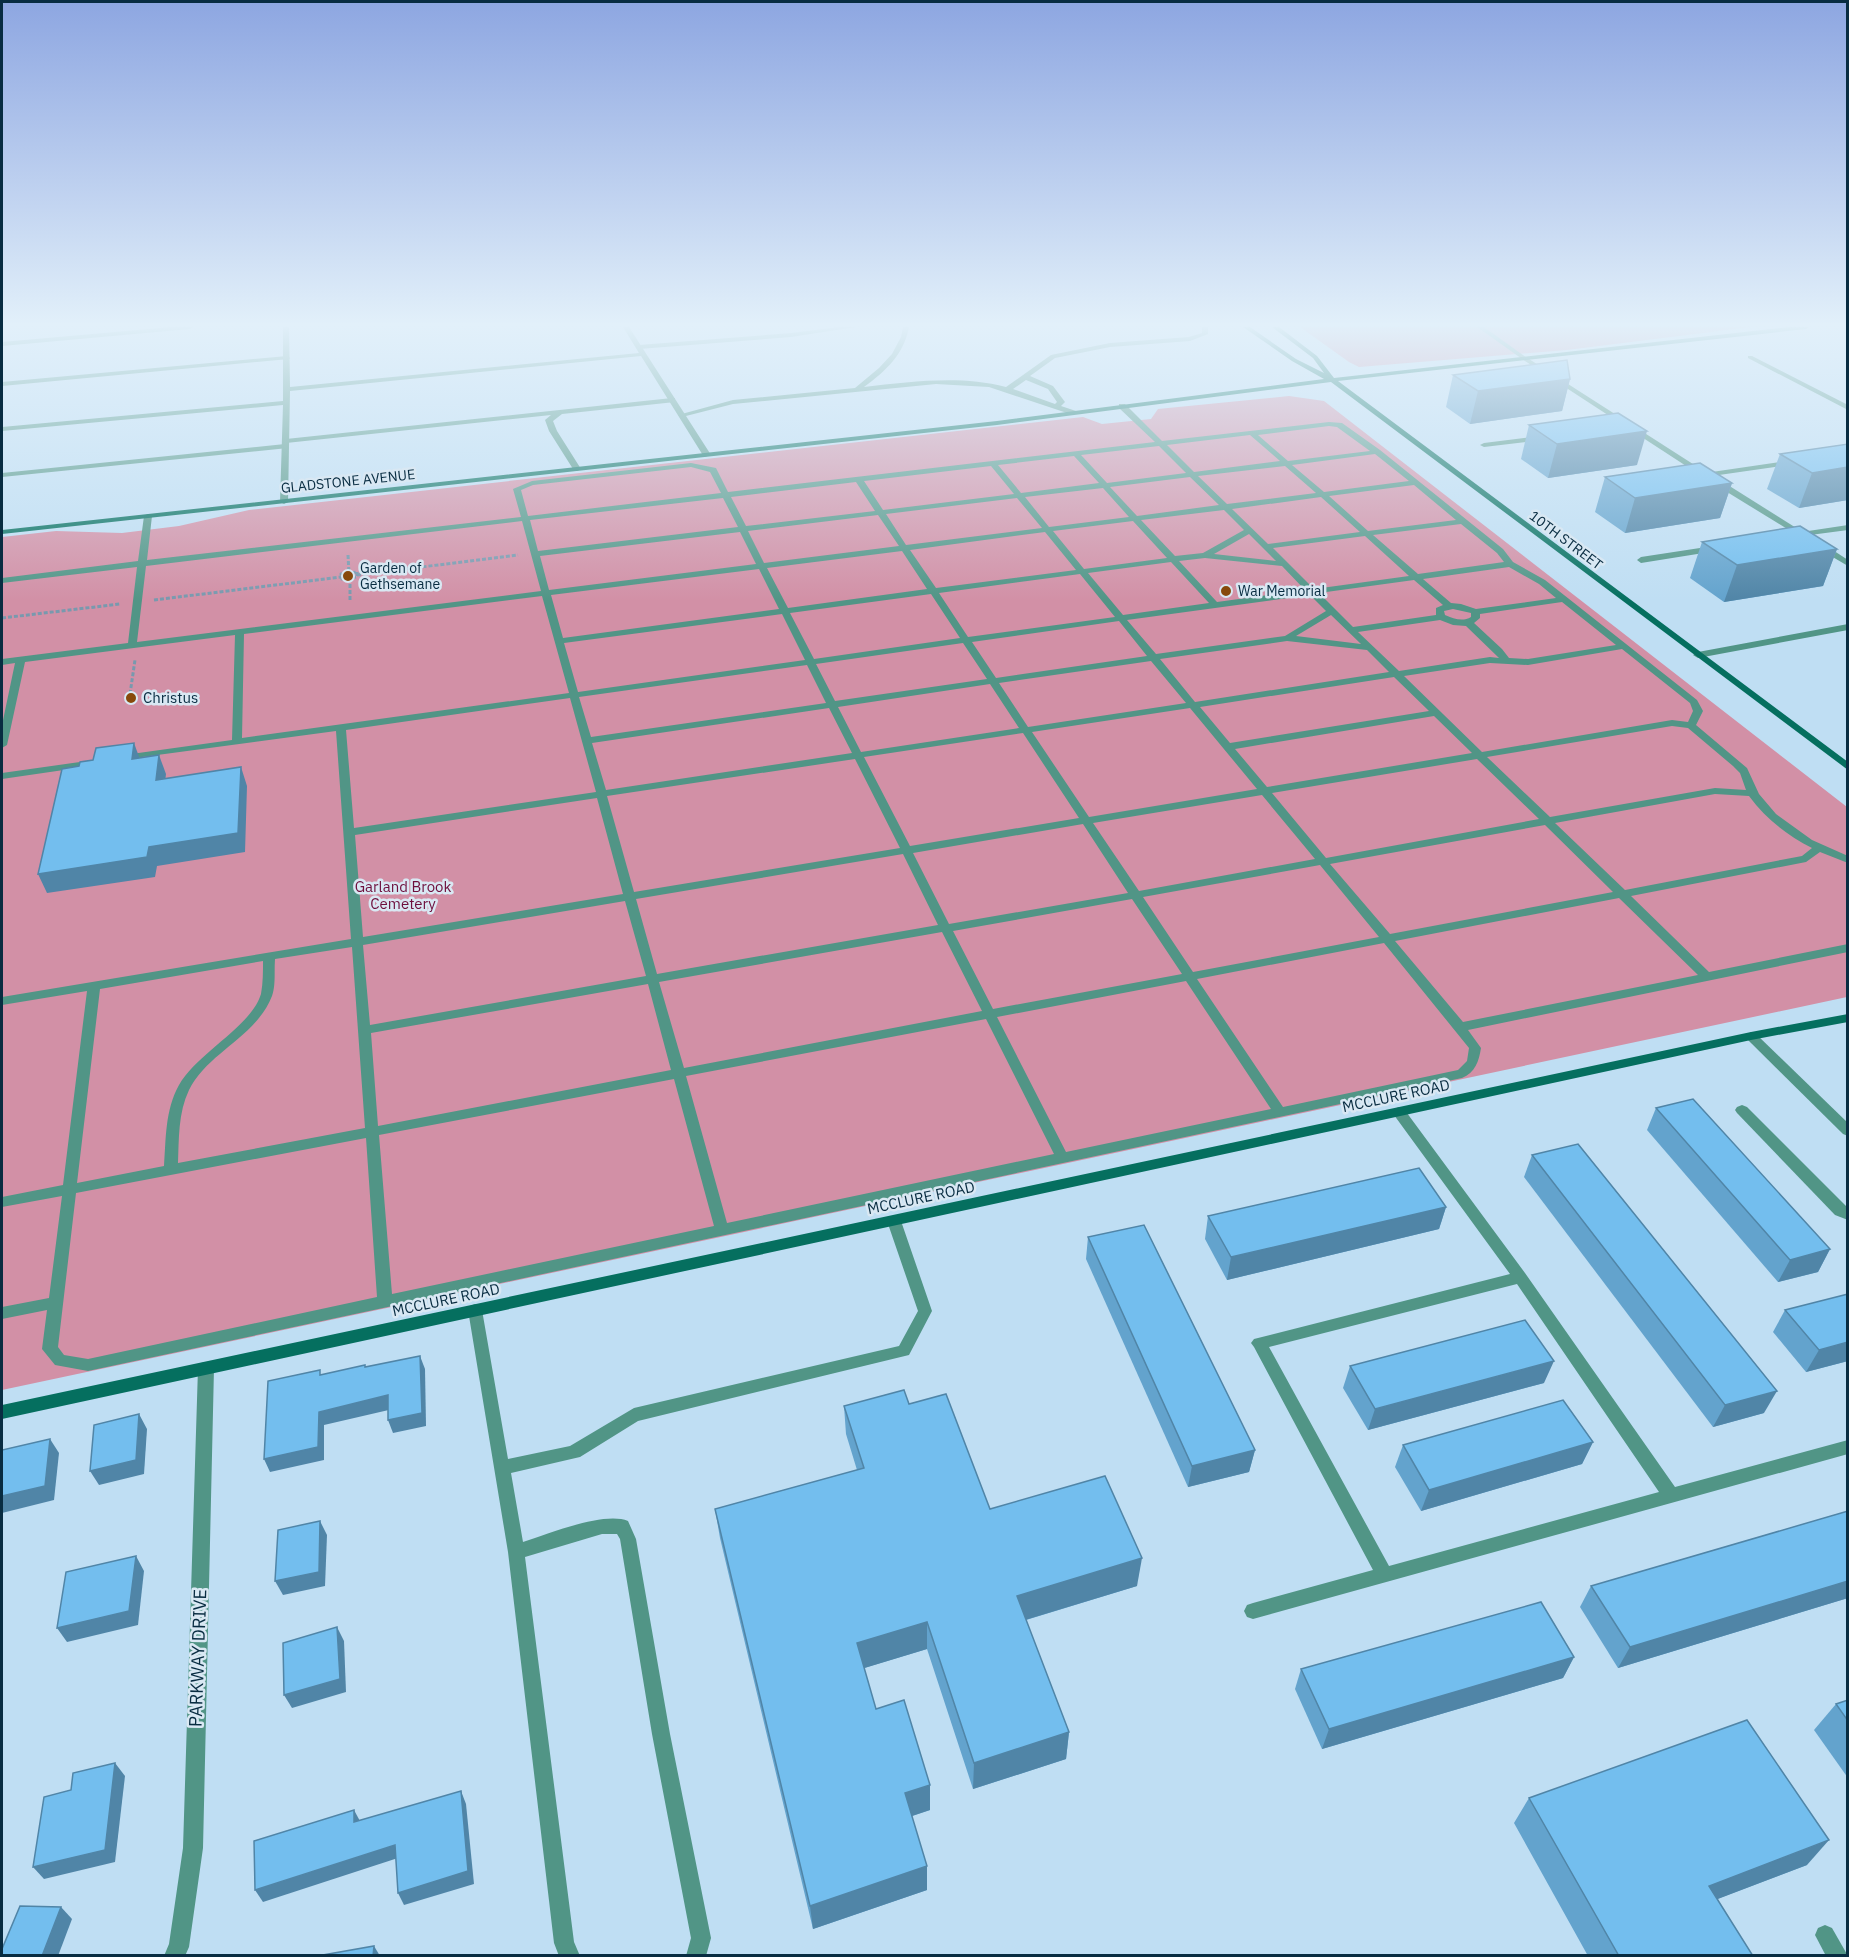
<svg xmlns="http://www.w3.org/2000/svg" width="1849" height="1957" font-family="'IBM Plex Sans',sans-serif">
<rect width="100%" height="100%" fill="#bfdef3"/>
<!-- green -->
<g fill="#d290a6">
<path d="M1300,327H1751L1567,350L1359,367L1349,362Z"/>
<path d="M1289,396L1324,401L1847,807V997L2,1390V537L56,531L122,533L179,526L249,510L1083,417L1102,424L1151,419L1158,409Z"/>
</g>
<g fill="none" stroke-linecap="round" stroke-linejoin="round">
<!-- path -->
<g stroke="#7899ae" stroke-width="3" stroke-dasharray="4 2" stroke-linecap="butt">
<path d="M348,555L349,573"/>
<path d="M357,572V577L342,579L341,574Z"/>
<path d="M357,575L518,555"/>
<path d="M350,578V601"/>
<path d="M154,600L341,577"/>
<path d="M2,618L120,604"/>
<path d="M130,694L135,660"/>
</g>
<!-- lane -->
<g fill="#519586" fill-rule="evenodd">
<path d="M839,327H856L791,337L639,349L636,347L639,345L791,333Z"/>
<path d="M903,327H909C904,354 886,371 864,387C911,382 959,375 1006,387L1051,355L1110,343L1189,337L1202,333V327H1208V334L1190,341L1110,347L1055,358L1030,376L1053,386L1065,402L1061,406L1076,411L1077,413L1073,415L989,387L936,384L733,404L682,417L678,415L733,400L855,388L879,368L892,354L901,337ZM1026,380L1048,389L1057,402L1055,404L1013,389Z"/>
<path d="M1477,327H1484L1530,360L1525,361Z"/>
<path d="M287,356L290,358L289,359L2,386V382Z"/>
<path d="M1748,356H1752L1848,405V410L1748,358Z"/>
<path d="M672,398H675V402L562,414L553,421L557,431L581,469L577,471L573,469L549,431L545,420L551,415L286,443L282,441L286,439Z"/>
<path d="M1119,404H1125L1162,441L1329,422L1342,423L1380,450L1503,549L1513,562L1545,580L1697,700L1703,711L1696,725L1747,768L1759,794L1776,814L1812,840L1848,856V863L1820,852L1806,862L1631,896L1709,972L1848,944V952L1468,1030L1481,1048C1479,1061 1475,1073 1462,1078L88,1371L55,1365L42,1349L47,1310L2,1319V1307L49,1298L62,1196L2,1207V1197L63,1185L87,991L2,1005V997L351,939L336,731L120,760V756L124,755L232,740L235,635L25,662L7,745L2,748V725L15,663L2,665V659L128,643L137,567L2,583V578L138,561L144,516L148,514L152,516L147,560L521,517L513,489L532,481L691,463L716,468L728,492L1155,442L1119,408ZM1329,426L1337,427L1370,451L1288,461L1258,435ZM1250,435L1280,461L1194,472L1167,445ZM1159,446L1186,473L1107,483L1081,455ZM1375,454L1409,481L1324,492L1292,465ZM1074,456L1099,483L1021,493L998,465ZM991,466L1014,494L883,510L864,481ZM1285,466L1316,493L1227,504L1198,476ZM691,467L710,472L721,493L528,516L521,490L533,485ZM1190,477L1219,505L1137,516L1110,487ZM856,482L875,511L746,526L731,497ZM1414,485L1456,520L1368,531L1329,496ZM1103,488L1129,517L1049,527L1025,497ZM1321,497L1360,532L1268,544L1232,509ZM723,498L738,527L538,551L530,520ZM1017,498L1042,528L906,545L886,514ZM1224,510L1244,530L1203,553L1175,556L1141,520ZM878,515L899,546L764,563L748,531ZM522,521L541,591L137,642L146,566ZM1133,521L1167,558L1084,569L1053,531ZM1461,524L1497,553L1504,562L1418,574L1373,535ZM740,532L756,564L549,590L540,556ZM1045,532L1076,570L936,588L910,550ZM1249,534L1276,561L1214,554ZM1365,536L1409,576L1314,589L1273,548ZM902,551L927,589L788,608L767,568ZM1205,558L1282,566L1305,590L1217,602L1179,561ZM1171,562L1209,603L1123,615L1088,573ZM1509,567L1539,584L1556,598L1476,609L1461,604L1451,603L1423,579ZM759,569L779,609L563,638L551,595ZM1080,574L1115,617L968,637L939,593ZM1414,580L1443,605L1436,608V615L1353,627L1319,593ZM931,594L960,638L814,659L790,613ZM1310,595L1326,611L1285,636L1156,654L1127,620ZM542,596L569,693L242,738L244,634ZM1562,602L1616,645L1528,659L1509,658L1502,649L1474,623L1480,618V614ZM1453,609L1471,613V617C1463,622 1454,619 1445,615L1444,611ZM782,614L805,660L578,692L564,643ZM1331,615L1361,644L1296,636ZM1440,620L1453,625L1466,626L1499,658L1490,657L1399,671L1358,632ZM1119,621L1147,656L996,678L972,642ZM1287,641L1367,650L1389,672L1195,702L1160,659ZM963,643L987,679L835,701L816,664ZM1622,649L1690,703L1693,711L1688,722L1672,720L1482,752L1404,676L1490,663L1528,665ZM1151,661L1186,703L1028,727L999,683ZM807,665L826,703L591,737L579,697ZM1394,677L1429,711L1230,743L1200,707ZM990,684L1019,728L861,752L838,707ZM570,698L596,792L354,828L346,730ZM829,708L852,753L606,790L592,743ZM1190,708L1257,789L1089,817L1032,732ZM1434,716L1472,753L1267,787L1235,749ZM1672,726L1688,728L1733,766L1740,773L1746,790L1715,788L1550,817L1487,757ZM1023,733L1079,818L910,846L864,757ZM855,759L900,848L634,892L607,796ZM1477,759L1539,819L1326,858L1272,793ZM1715,794L1749,796C1766,819 1787,835 1812,848L1802,856L1625,890L1555,823ZM1262,795L1315,859L1139,891L1093,823ZM597,798L623,894L363,937L355,835ZM1083,824L1128,893L949,924L913,853ZM1545,825L1613,892L1390,934L1330,864ZM903,854L938,925L657,974L636,899ZM1320,865L1379,937L1193,972L1143,897ZM1619,898L1698,975L1463,1022L1395,941ZM1132,899L1182,974L993,1009L953,931ZM625,901L646,976L370,1025L363,945ZM942,932L982,1011L684,1068L659,982ZM1384,943L1469,1048L1467,1061L1458,1070L1283,1107L1197,979ZM352,947L365,1128L178,1163C179,1139 178,1113 189,1090C208,1052 256,1037 272,996C276,985 274,971 275,959ZM263,961C263,972 263,983 261,994C251,1027 198,1052 179,1085C165,1110 166,1139 164,1166L77,1183L100,989ZM1186,981L1271,1109L1066,1152L997,1017ZM648,984L671,1070L378,1126L371,1033ZM986,1019L1054,1154L727,1223L686,1076ZM674,1079L714,1226L392,1294L379,1135ZM366,1138L377,1297L88,1359L64,1355L58,1347L76,1193Z"/>
<path d="M1540,436L1544,438L1543,440L1484,447L1480,445L1484,443Z"/>
<path d="M285,444L289,446L288,448L2,477V473Z"/>
<path d="M1793,460H1796V464L1705,477L1701,475L1705,473Z"/>
<path d="M1848,525V530L1795,537L1791,535L1795,533Z"/>
<path d="M1713,546L1717,549L1716,551L1641,563L1637,560L1641,557Z"/>
<path d="M94,760L99,763L98,765L2,779V773Z"/>
<path d="M1742,1105L1747,1107L1848,1208V1220L1835,1215L1737,1113L1735,1110L1737,1107Z"/>
<path d="M894,1216L899,1217L901,1221L932,1311L909,1355L638,1421L580,1457L511,1473L523,1542C548,1534 604,1511 628,1521L636,1539L670,1734L711,1938L706,1956H686L691,1938L652,1734L620,1539L617,1534H602L525,1557L574,1942L580,1956H559L554,1943L508,1552L468,1310L470,1306L475,1304L480,1306L482,1310L508,1459L570,1446L634,1408L899,1346L918,1311L887,1221L889,1217Z"/>
<path d="M1825,1925L1832,1928L1848,1956H1826L1815,1935L1818,1928Z"/>
</g>
<!-- street -->
<g fill="#519586" fill-rule="evenodd">
<path d="M171,327H193L190,329L2,346V342Z"/>
<path d="M283,327H289L290,387L639,353L623,327H629L711,455L704,457L641,356L290,391L288,502L284,504L280,502L283,405L2,431V427L283,401Z"/>
<path d="M1525,359H1529L1707,473L1700,475L1525,361Z"/>
<path d="M1714,480H1720L1809,536L1802,538L1714,484Z"/>
<path d="M1819,545H1825L1848,560V566L1819,549Z"/>
<path d="M1848,624V630L1698,658L1693,655L1698,652Z"/>
<path d="M1751,1032L1755,1033L1848,1123V1136L1843,1134L1747,1039L1745,1036Z"/>
<path d="M1399,1107L1404,1109L1525,1273L1675,1487L1848,1440V1454L1253,1619L1247,1617L1244,1611L1247,1605L1253,1603L1373,1570L1254,1347L1251,1343L1254,1339L1510,1274L1394,1115L1392,1112L1394,1109ZM1517,1284L1659,1492L1389,1566L1269,1347Z"/>
<path d="M206,1362L211,1363L214,1368L203,1848L189,1947L185,1956H164L169,1944L183,1848L198,1368L201,1363Z"/>
</g>
<!-- secondary -->
<g fill="#056f5f" fill-rule="evenodd">
<path d="M1243,327H1250L1296,359L1324,373L1313,358L1272,327H1279L1317,356L1334,378L1790,327H1809L1806,329L1338,381L1848,762V770L1331,382L997,425L2,534V530L997,421L1324,379L1292,361Z"/>
<path d="M1848,1014V1022L1751,1040L2,1419V1405L1751,1032Z"/>
</g>
</g>
<!-- wall -->
<g fill="#63a3cd">
<path d="M1453,375L1570,379L1562,411L1470,424L1446,407Z"/>
<path d="M1529,425L1637,465L1548,478L1521,459Z"/>
<path d="M1848,444V500L1799,508L1767,489L1780,454Z"/>
<path d="M1605,477L1732,483L1720,518L1625,533L1595,512Z"/>
<path d="M1702,542L1837,549L1823,586L1724,602L1690,578Z"/>
<path d="M1656,1108L1830,1249L1818,1272L1778,1282L1647,1130Z"/>
<path d="M1532,1155L1764,1413L1713,1427L1524,1177Z"/>
<path d="M1446,1207L1439,1229L1227,1280L1205,1239L1208,1216Z"/>
<path d="M1088,1237L1255,1450L1249,1472L1188,1487L1086,1259Z"/>
<path d="M1785,1310L1848,1361L1806,1372L1773,1332Z"/>
<path d="M1350,1366L1544,1383L1368,1430L1343,1388Z"/>
<path d="M909,1404L990,1509L1137,1586L1026,1620L1069,1732L1066,1759L973,1789L927,1649L864,1668L876,1709L930,1810L912,1816L927,1890L813,1929L720,1538L715,1509L857,1470L846,1434L844,1406Z"/>
<path d="M1593,1442L1582,1464L1421,1511L1395,1467L1403,1445Z"/>
<path d="M1848,1511V1598L1618,1668L1580,1607L1591,1586Z"/>
<path d="M1574,1657L1563,1678L1322,1749L1295,1689L1301,1669Z"/>
<path d="M1848,1700V1778L1814,1730L1836,1704Z"/>
<path d="M1529,1798L1807,1865L1717,1899L1753,1956H1588L1514,1823Z"/>
</g>
<!-- shaded-wall -->
<g fill="#5085a7">
<path d="M1570,379L1562,411L1470,424L1478,391Z"/>
<path d="M1647,431L1637,465L1548,478L1557,444Z"/>
<path d="M1848,467V500L1799,508L1812,473Z"/>
<path d="M1732,483L1720,518L1625,533L1635,498Z"/>
<path d="M1837,549L1823,586L1724,602L1737,565Z"/>
<path d="M134,743L141,762L132,759Z"/>
<path d="M159,755L166,774L163,799L156,780Z"/>
<path d="M241,767L247,786L245,852L157,866L155,877L47,893L38,874L149,847Z"/>
<path d="M1446,1207L1439,1229L1227,1280L1231,1257Z"/>
<path d="M1830,1249L1818,1272L1778,1282L1790,1260Z"/>
<path d="M1848,1342V1361L1806,1372L1819,1350Z"/>
<path d="M420,1356L425,1369L426,1426L393,1433L388,1420Z"/>
<path d="M1554,1361L1544,1383L1368,1430L1375,1409Z"/>
<path d="M1777,1391L1764,1413L1713,1427L1725,1405Z"/>
<path d="M388,1395L393,1409L324,1425V1460L270,1472L264,1459L319,1412Z"/>
<path d="M139,1414L147,1429L144,1474L99,1485L90,1471Z"/>
<path d="M50,1439L59,1453L54,1500L2,1513V1496Z"/>
<path d="M1593,1442L1582,1464L1421,1511L1429,1490Z"/>
<path d="M1255,1450L1249,1472L1188,1487L1192,1466Z"/>
<path d="M320,1521L327,1535L325,1586L283,1595L275,1581Z"/>
<path d="M136,1556L144,1571L138,1625L67,1642L57,1628Z"/>
<path d="M1142,1558L1137,1586L1015,1623L1017,1596Z"/>
<path d="M1848,1581V1598L1618,1668L1630,1647Z"/>
<path d="M927,1622V1649L858,1670L857,1643Z"/>
<path d="M337,1627L344,1641L346,1692L292,1708L284,1695Z"/>
<path d="M1574,1657L1563,1678L1322,1749L1329,1729Z"/>
<path d="M1069,1732L1066,1759L973,1789L974,1763Z"/>
<path d="M115,1763L125,1776L115,1862L44,1879L33,1867Z"/>
<path d="M930,1785V1810L906,1818L905,1793Z"/>
<path d="M461,1791L466,1804L474,1884L404,1905L398,1893Z"/>
<path d="M354,1810L361,1823L354,1822Z"/>
<path d="M1829,1840L1807,1865L1689,1910L1709,1886Z"/>
<path d="M395,1845L401,1857L263,1902L255,1890Z"/>
<path d="M927,1866V1890L813,1929L810,1906Z"/>
<path d="M61,1907L72,1919L58,1956H42Z"/>
<path d="M374,1946L380,1956H373Z"/>
</g>
<!-- building -->
<g fill="#73beee" stroke="#5085a7" stroke-width="1.5">
<path d="M1567,360L1570,379L1478,391L1453,375Z"/>
<path d="M1618,413L1647,431L1557,444L1529,425Z"/>
<path d="M1848,444V467L1812,473L1780,454Z"/>
<path d="M1700,463L1732,483L1635,498L1605,477Z"/>
<path d="M1800,526L1837,549L1737,565L1702,542Z"/>
<path d="M134,743L132,759L159,755L156,780L241,767L238,833L149,847L147,857L38,874L62,769L79,766L80,762L93,760L96,748Z"/>
<path d="M1693,1099L1830,1249L1790,1260L1656,1108Z"/>
<path d="M1578,1144L1777,1391L1725,1405L1532,1155Z"/>
<path d="M1419,1168L1446,1207L1231,1257L1208,1216Z"/>
<path d="M1144,1225L1255,1450L1192,1466L1088,1237Z"/>
<path d="M1848,1294V1342L1819,1350L1785,1310Z"/>
<path d="M1525,1320L1554,1361L1375,1409L1350,1366Z"/>
<path d="M420,1356L422,1413L388,1420V1395L319,1412L318,1447L264,1459L268,1381L320,1370V1375L365,1365V1367Z"/>
<path d="M904,1390L909,1404L946,1394L990,1509L1105,1476L1142,1558L1017,1596L1069,1732L974,1763L927,1622L857,1643L876,1709L904,1700L930,1785L905,1793L927,1866L810,1906L715,1509L864,1468L844,1406Z"/>
<path d="M1563,1400L1593,1442L1429,1490L1403,1445Z"/>
<path d="M139,1414L136,1460L90,1471L94,1425Z"/>
<path d="M50,1439L45,1486L2,1496V1450Z"/>
<path d="M1848,1511V1581L1630,1647L1591,1586Z"/>
<path d="M320,1521L319,1572L275,1581L278,1530Z"/>
<path d="M136,1556L129,1611L57,1628L66,1572Z"/>
<path d="M1541,1602L1574,1657L1329,1729L1301,1669Z"/>
<path d="M337,1627L340,1679L284,1695L283,1643Z"/>
<path d="M1848,1700V1721L1836,1704Z"/>
<path d="M1747,1720L1829,1840L1709,1886L1753,1956H1619L1529,1798Z"/>
<path d="M115,1763L105,1850L33,1867L44,1797L71,1790L73,1773Z"/>
<path d="M461,1791L468,1871L398,1893L395,1845L255,1890L254,1841L354,1810V1822Z"/>
<path d="M20,1906L61,1907L42,1956H2V1949Z"/>
<path d="M374,1946L373,1956H317Z"/>
</g>
<!-- sky -->
<linearGradient id="sky" x2="0" y2="1"><stop stop-color="#8da6e1"/><stop offset="0.54" stop-color="#e2f0fa"/><stop offset="1" stop-color="#e2f0fa" stop-opacity="0"/></linearGradient>
<rect width="1849" height="601" fill="url(#sky)"/>
<!-- markers -->
<g fill="#87490b" stroke="#d9e8f3" stroke-width="2">
<circle cx="348" cy="576" r="6"/>
<circle cx="1226" cy="591" r="6"/>
<circle cx="131" cy="698" r="6"/>
</g>
<g text-anchor="middle" stroke-width="5" stroke-linejoin="round" paint-order="stroke">
<!-- far-street labels -->
<g font-size="14" fill="#082c41" stroke="#d9e8f3">
<text transform="translate(348 481) rotate(-6)" y="5">GLADSTONE AVENUE</text>
<text transform="translate(1566 540) rotate(37)" y="5">10TH STREET</text>
</g>
<!-- far-poi labels -->
<g font-size="14" fill="#082c41" stroke="#d9e8f3" text-anchor="start">
<text x="360" y="573">Garden of<tspan x="360" dy="16">Gethsemane</tspan></text>
<text x="1238" y="596">War Memorial</text>
</g>
<!-- poi labels -->
<g font-size="15" fill="#082c41" stroke="#d9e8f3" text-anchor="start">
<text x="143" y="703">Christus</text>
</g>
<!-- park labels -->
<g font-size="15" fill="#6e0f3d" stroke="#d9e8f3">
<text x="403" y="892">Garland Brook<tspan x="403" dy="17">Cemetery</tspan></text>
</g>
<!-- street labels -->
<g font-size="15" fill="#082c41" stroke="#d9e8f3">
<text transform="translate(1396 1096) rotate(-12)" y="5">MCCLURE ROAD</text>
<text transform="translate(921 1198) rotate(-12)" y="5">MCCLURE ROAD</text>
<text transform="translate(446 1300) rotate(-12)" y="5">MCCLURE ROAD</text>
</g>
<!-- near-street labels -->
<g font-size="18" fill="#082c41" stroke="#d9e8f3">
<text transform="translate(198 1658) rotate(-88)" y="6">PARKWAY DRIVE</text>
</g>
</g>
<!-- border -->
<rect width="1849" height="1957" fill="none" stroke="#082c41" stroke-width="6"/>
</svg>
